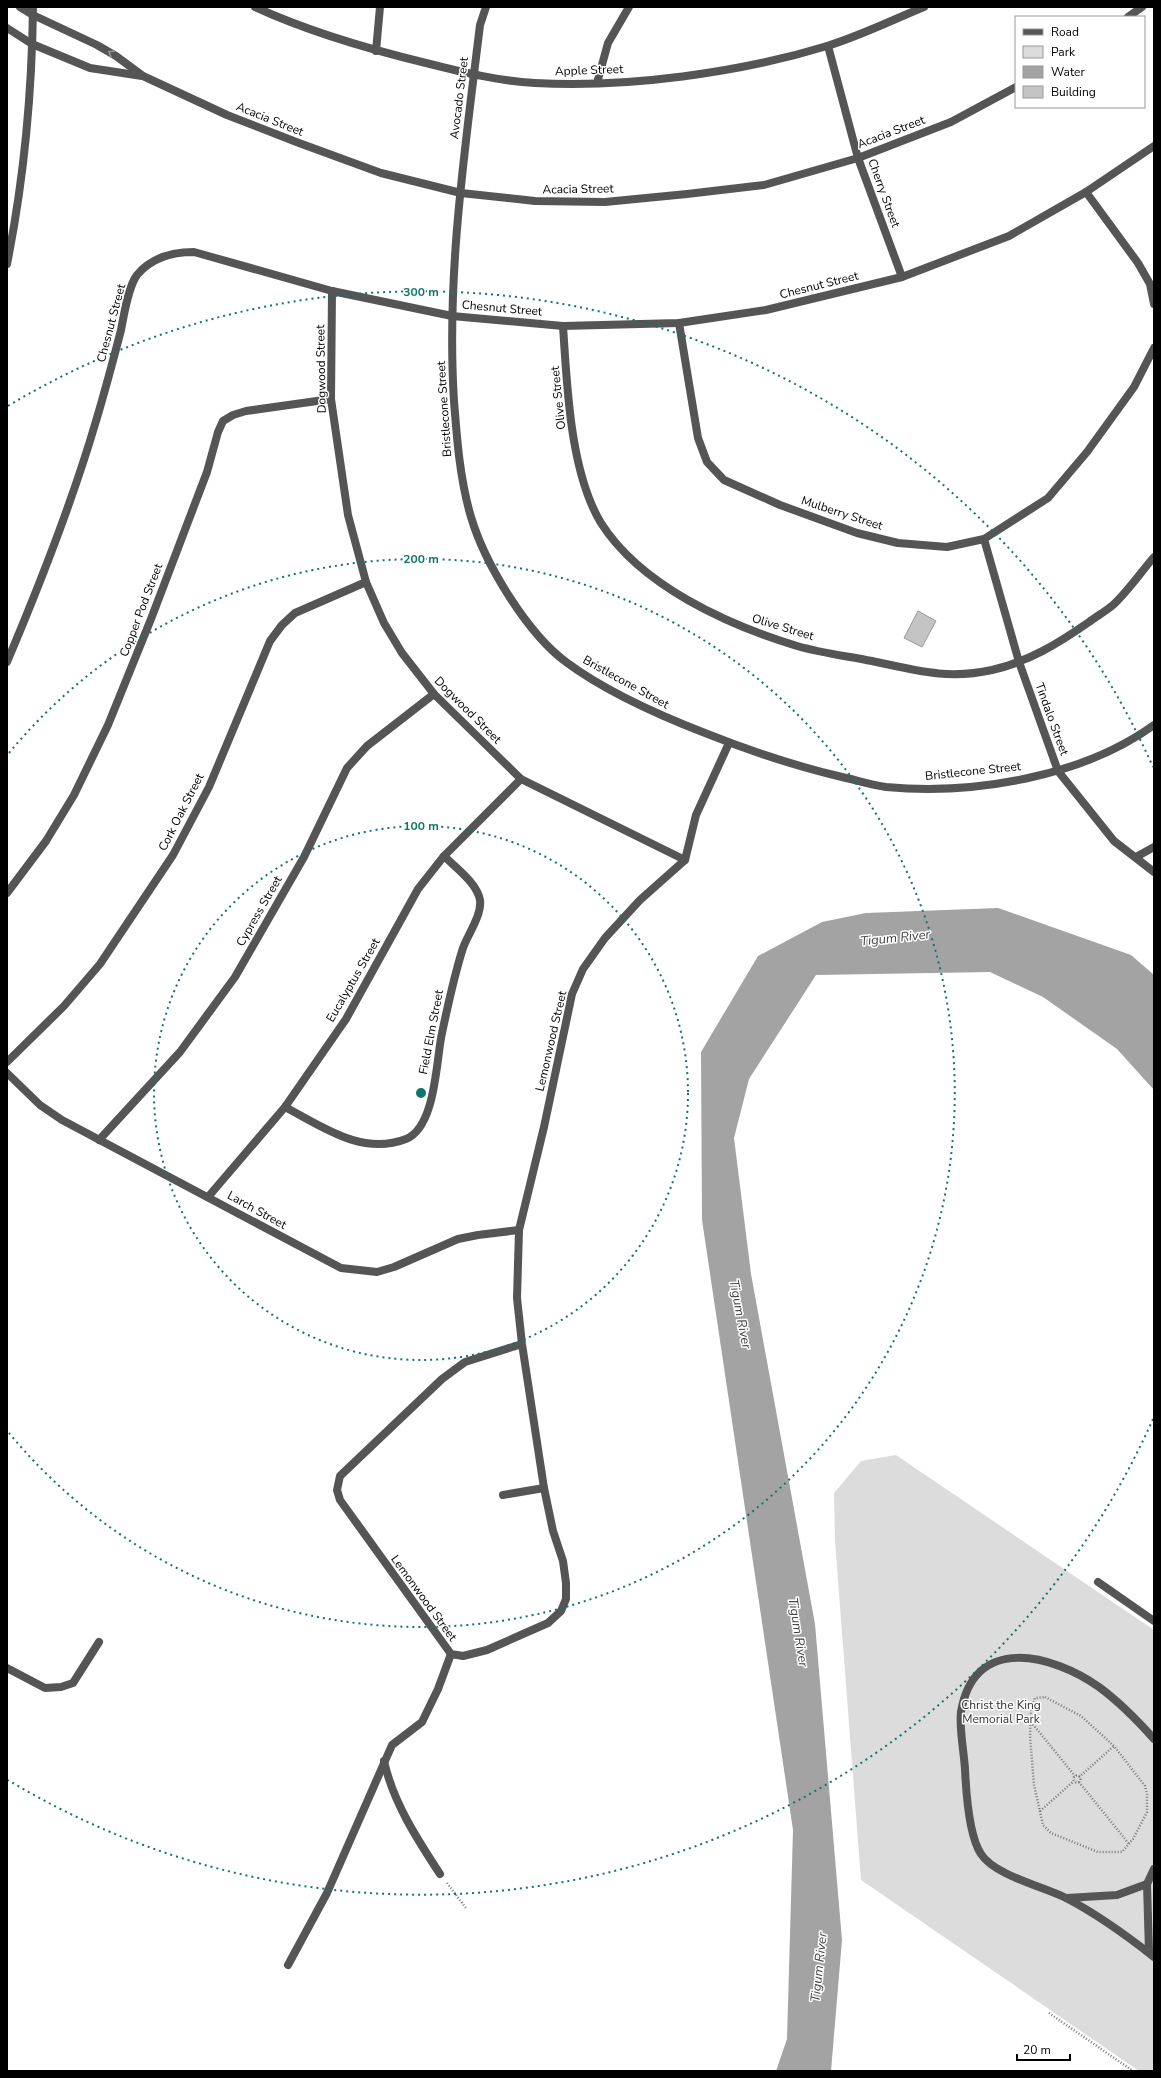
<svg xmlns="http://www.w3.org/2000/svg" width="1161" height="2078" font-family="'Nunito Sans',sans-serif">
<rect width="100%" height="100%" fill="#fff"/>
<!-- green -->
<path fill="#dcdcdc" d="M896,1455L1154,1630V2071H1139L861,1880L835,1541L834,1493L861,1461Z"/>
<!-- water -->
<path fill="#a3a3a3" d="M998,908L1131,955L1154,975V1090L1117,1049L1043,997L990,972L816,975L749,1079L734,1138L751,1274L815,1624L842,1940L831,2071H776L787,2039L793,1830L702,1220L701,1052L758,956L822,922L866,913Z"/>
<!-- building -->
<path fill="#c4c4c4" stroke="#999" d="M918,611L936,621L922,647L904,638Z"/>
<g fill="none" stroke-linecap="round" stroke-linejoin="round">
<!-- path -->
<g stroke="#777" stroke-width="2.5" stroke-dasharray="1 2" stroke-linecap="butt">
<path d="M1045,1697L1081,1716L1114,1746L1145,1786L1147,1794V1812L1133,1839L1122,1852H1098L1051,1833L1043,1825L1034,1785L1030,1736L1031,1711L1035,1698Z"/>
<path d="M1031,1722L1075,1776"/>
<circle cx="1077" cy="1779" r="3.5"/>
<path d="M1079,1777L1114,1746"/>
<path d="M1079,1782L1129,1844"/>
<path d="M1040,1811L1074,1781"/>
<path d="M447,1883L466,1908"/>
<path d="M1049,2013L1133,2071"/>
</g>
<!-- lane -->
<g stroke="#555" stroke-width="8">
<path d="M1098,1582L1154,1621"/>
<path d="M1154,1739C1138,1721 1118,1701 1099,1687C1052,1654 974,1634 961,1712C959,1728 964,1752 965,1769C966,1791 969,1836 981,1854C994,1875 1044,1887 1066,1898C1097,1914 1126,1935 1154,1957"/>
<path d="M1147,1884L1149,1952"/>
<path d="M1067,1898L1117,1895L1147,1884L1154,1869"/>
</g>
<!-- street -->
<g stroke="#555" stroke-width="8">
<path d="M20,7L33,15L97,45L116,56L143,76L227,115L299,143L381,173L461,193L535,201L605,202L687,194L764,185L858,158L951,122L1016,87"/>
<path d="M255,7C309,32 368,49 426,63C462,72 498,81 535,83C627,88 739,73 827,46C860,36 892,20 924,7"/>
<path d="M486,7L480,25C465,149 446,276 454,401C457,440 460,480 471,517C485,564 527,633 566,662C605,691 661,716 705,733C750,751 795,766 842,777C856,780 871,785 886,787C974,795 1082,777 1154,725"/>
<path d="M1128,17L1142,7"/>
<path d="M7,28L32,44L90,68L142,76"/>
<path d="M828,46L858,158L902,277"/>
<path d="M376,51L380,7"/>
<path d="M597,83L608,43L629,7"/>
<path d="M1086,192L1138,263L1150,284L1154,304"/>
<path d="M7,264C24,179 32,93 33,7"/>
<path d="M332,291L331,399L348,515L366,582L384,623L402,653L434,694L521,779L685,860"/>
<path d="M679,323L698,438L707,462L724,480L780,505L857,533L898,543L947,547L984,539L1048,498L1087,452L1134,387L1154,348"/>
<path d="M563,326C567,385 570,472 601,523C641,586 728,625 797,646C821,653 847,656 872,661C915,670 947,680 992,670C1028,662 1059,643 1089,622C1097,616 1106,611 1113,605C1128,591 1141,572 1154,557"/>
<path d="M984,539L1019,662L1058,771L1114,841L1154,872"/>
<path d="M7,662C40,584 72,503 96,421C105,391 113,361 121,330C124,315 128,287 137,275C151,258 173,252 194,252L332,291L452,316L563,326L679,323L766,310L902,277L1009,236L1086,192L1154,146"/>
<path d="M1136,857L1154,847"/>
<path d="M7,893L46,841L74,795L108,725L151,619L207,472L218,432L223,421L233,415L246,411L331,399"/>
<path d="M7,1062L64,1006L100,964L173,855L209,787L270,641L282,625L295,613L366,582"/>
<path d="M7,1073L40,1105L62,1120L341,1268L377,1272L394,1267L458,1239L478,1235L519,1230"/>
<path d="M285,1107C323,1127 362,1156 406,1139C436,1127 436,1060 442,1033C448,1005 454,976 463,948C468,934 482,915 480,900C477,883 455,867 444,856"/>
<path d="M99,1140L180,1052L235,977L304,857L347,768L367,746L434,694"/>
<path d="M208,1197L285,1107L346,1019L418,889L444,856L521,779"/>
<path d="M522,1344L465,1362L442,1379L340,1476L337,1490L340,1500L451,1654L463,1656L487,1650L548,1623L561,1611L566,1599V1583L563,1561L553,1531L544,1488L522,1344L517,1298L519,1230L544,1127L572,994L583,969L605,938L640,900L685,860L696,815L729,743"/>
<path d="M503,1495L544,1488"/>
<path d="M7,1668L45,1688L61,1687L73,1683L99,1642"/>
<path d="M384,1761C393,1802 417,1839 440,1874"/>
<path d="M288,1965L327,1893L392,1745L422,1722L438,1689L451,1654"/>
</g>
</g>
<!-- one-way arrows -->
<defs><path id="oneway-chevron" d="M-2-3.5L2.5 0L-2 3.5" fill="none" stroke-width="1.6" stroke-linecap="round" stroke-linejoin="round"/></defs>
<use stroke="#999" href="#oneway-chevron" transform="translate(111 53) rotate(-149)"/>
<!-- distance rings -->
<g fill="none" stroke="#0f766e" stroke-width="2" stroke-dasharray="2 4">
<circle cx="421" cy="1093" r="267"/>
<path d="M9 753A534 534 0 1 1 9 1433"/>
<path d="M1153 1419A801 801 0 0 1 8 1780M8 406A801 801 0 0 1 1153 767"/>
</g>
<g text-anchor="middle" stroke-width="3" stroke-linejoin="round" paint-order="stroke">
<!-- street labels -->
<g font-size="12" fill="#000" stroke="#fff">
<text transform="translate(589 70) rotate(-2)" y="4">Apple Street</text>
<text transform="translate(459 98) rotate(-83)" y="4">Avocado Street</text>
<text transform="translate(270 119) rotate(22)" y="4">Acacia Street</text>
<text transform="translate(891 132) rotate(-21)" y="4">Acacia Street</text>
<text transform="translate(578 189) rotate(-1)" y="4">Acacia Street</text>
<text transform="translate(884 193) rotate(70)" y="4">Cherry Street</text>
<text transform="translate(819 285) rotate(-14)" y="4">Chesnut Street</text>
<text transform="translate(502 308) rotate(5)" y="4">Chesnut Street</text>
<text transform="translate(111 323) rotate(-75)" y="4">Chesnut Street</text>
<text transform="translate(321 369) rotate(-91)" y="4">Dogwood Street</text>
<text transform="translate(558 398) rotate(-96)" y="4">Olive Street</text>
<text transform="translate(444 409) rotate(-94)" y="4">Bristlecone Street</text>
<text transform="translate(842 513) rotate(18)" y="4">Mulberry Street</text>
<text transform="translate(141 610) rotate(-69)" y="4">Copper Pod Street</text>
<text transform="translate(783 627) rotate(17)" y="4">Olive Street</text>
<text transform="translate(626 682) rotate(29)" y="4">Bristlecone Street</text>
<text transform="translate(468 710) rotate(45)" y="4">Dogwood Street</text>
<text transform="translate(1052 719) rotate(70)" y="4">Tindalo Street</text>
<text transform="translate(973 771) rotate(-6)" y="4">Bristlecone Street</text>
<text transform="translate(181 812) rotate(-63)" y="4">Cork Oak Street</text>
<text transform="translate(259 911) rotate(-60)" y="4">Cypress Street</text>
<text transform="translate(353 980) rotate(-60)" y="4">Eucalyptus Street</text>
<text transform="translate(431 1032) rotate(-79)" y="4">Field Elm Street</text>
<text transform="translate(551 1041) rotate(-77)" y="4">Lemonwood Street</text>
<text transform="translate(257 1210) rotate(29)" y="4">Larch Street</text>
<text transform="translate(424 1598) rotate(54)" y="4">Lemonwood Street</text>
</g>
<!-- park labels -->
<g font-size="12" fill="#333" stroke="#fff">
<text x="1001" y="1709">Christ the King<tspan x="1001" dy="14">Memorial Park</tspan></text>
</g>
<!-- water labels -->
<g font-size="13" font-style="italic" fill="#444" stroke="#fff">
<text transform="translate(895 937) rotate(-6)" y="5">Tigum River</text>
<text transform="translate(741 1314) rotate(79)" y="5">Tigum River</text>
<text transform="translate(799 1632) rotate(81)" y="5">Tigum River</text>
<text transform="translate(818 1967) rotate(-84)" y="5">Tigum River</text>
</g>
</g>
<circle cx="421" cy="1093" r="6" fill="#0f766e" stroke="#fff" stroke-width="2"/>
<g font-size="12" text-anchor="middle" font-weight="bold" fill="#0f766e" stroke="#fff" stroke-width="3" stroke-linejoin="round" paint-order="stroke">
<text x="421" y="296">300 m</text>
<text x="421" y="563">200 m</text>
<text x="421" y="830">100 m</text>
</g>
<!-- border -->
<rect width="1161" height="2078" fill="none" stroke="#000000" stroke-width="16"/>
<!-- legend -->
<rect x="1015" y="16" width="130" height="92" fill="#ffffff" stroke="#999999"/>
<rect x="1023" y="29" width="20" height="6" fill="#555555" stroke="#999999"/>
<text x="1051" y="36" font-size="12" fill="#000000">Road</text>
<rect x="1023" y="46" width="20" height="12" fill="#dcdcdc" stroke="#999999"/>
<text x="1051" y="56" font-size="12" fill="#000000">Park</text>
<rect x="1023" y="66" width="20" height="12" fill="#a3a3a3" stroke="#999999"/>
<text x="1051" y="76" font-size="12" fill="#000000">Water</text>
<rect x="1023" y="86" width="20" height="12" fill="#c4c4c4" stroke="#999999"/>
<text x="1051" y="96" font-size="12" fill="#000000">Building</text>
<!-- scale -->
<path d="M1017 2054v6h53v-6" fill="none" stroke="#000000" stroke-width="2"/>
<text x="1023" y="2054" font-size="12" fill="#000000" stroke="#ffffff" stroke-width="3" paint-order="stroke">20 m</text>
</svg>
